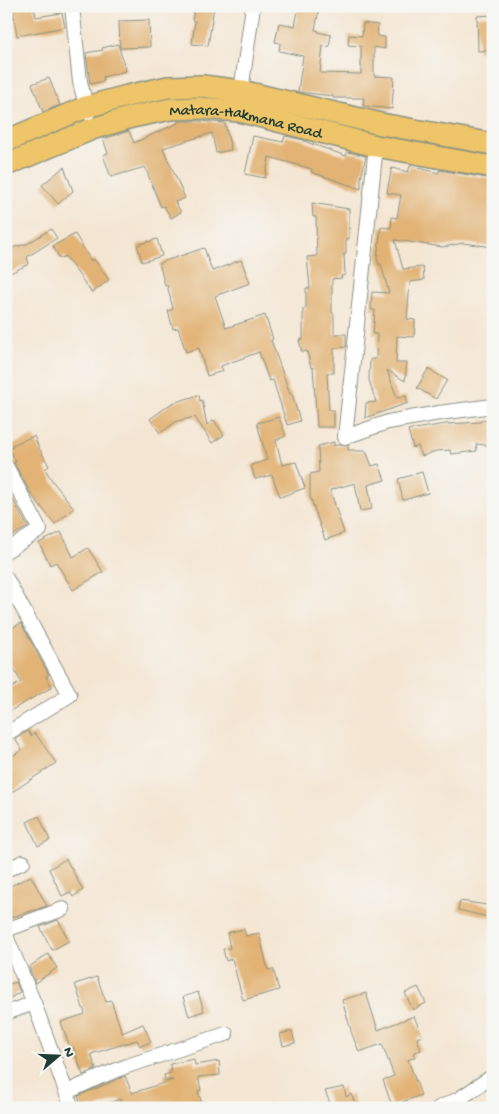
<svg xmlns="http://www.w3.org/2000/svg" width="499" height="1114" font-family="'Gochi Hand',sans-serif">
<rect width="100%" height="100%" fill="#f6f6f2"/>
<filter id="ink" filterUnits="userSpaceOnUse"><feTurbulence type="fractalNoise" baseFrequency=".02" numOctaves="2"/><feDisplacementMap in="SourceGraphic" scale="10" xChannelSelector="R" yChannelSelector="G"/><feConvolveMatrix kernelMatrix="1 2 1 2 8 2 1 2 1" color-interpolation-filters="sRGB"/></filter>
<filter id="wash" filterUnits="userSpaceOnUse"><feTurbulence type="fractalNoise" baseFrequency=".0096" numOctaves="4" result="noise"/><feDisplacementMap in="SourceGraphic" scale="20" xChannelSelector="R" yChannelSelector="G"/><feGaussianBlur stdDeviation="1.12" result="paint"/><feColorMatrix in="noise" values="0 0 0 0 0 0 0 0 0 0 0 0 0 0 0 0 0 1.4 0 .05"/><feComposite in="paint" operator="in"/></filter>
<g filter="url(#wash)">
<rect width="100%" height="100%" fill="#f4e6d3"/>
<g id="blocks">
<!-- building -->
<g fill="#e2b375">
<path d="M12,6H34L36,17L62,13L65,27L17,36Z"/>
<path d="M195,6H214L208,46L192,44L195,21L192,20Z"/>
<path d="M299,6L319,10L315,30L319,31L318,32L331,35L329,47L323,46L320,73L361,74V46L348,45L349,35L362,36L363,23L378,25L377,36L385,37V49L374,47V76L394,77L392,109L363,106L364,98H333V96L298,92L303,56L279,51L280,43L275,42L279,23L295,26Z"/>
<path d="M493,15V50L478,51L477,16Z"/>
<path d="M149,20L150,47L120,48L119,21Z"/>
<path d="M118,44L126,71L103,77L104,81L90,84L86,53L103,50L102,48Z"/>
<path d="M49,78L60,105L43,112L32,84Z"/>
<path d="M178,121H199L225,123L231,150L216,153L212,133L163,148L185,198L175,202L181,212L171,218L164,206L161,207L145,167L111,177L103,155L108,153L103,139L129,131L134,143L178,123Z"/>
<path d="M253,136L283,142L285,136L304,140V141L346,156L347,152L366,156L361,178V189L311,172L312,169L269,157L265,178L245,174Z"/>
<path d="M410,166L439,173V170L493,179V247L463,243L443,247L395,240L403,269L423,267L424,280L410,282L407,319L415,320L414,337L397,336L396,363H407L405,381L387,370L397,398L406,396L408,403L365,418L366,403L376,402L369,380L370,360L371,359H376L377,334H373L375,310H371L372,292L389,293L381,264L379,265L377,258L381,227L391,228L392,217L397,218L401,195L387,193L388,186L392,168L408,172Z"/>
<path d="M64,167L73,191L58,204L42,185Z"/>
<path d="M312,203L349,209V239H346V254H344L345,275L341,276L342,278L332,279V313L334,314V334H346V347L334,348V373H327L329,410H334V427H317L313,367L311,368L307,351L302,352L299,340L303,339V309H306V288H310L307,257L317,256L316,217H313Z"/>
<path d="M51,229L57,238L27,257L29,264L6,275V249L27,244Z"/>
<path d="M75,234L91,261L94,259L109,280L92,293L65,256L60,259L53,246Z"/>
<path d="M157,239L162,256L142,262L137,245Z"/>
<path d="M204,248L212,271L241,260L250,283L215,296L226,328L265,315L273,339L271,340L290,394H292L300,421L287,425L273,380L269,381L259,352L221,366L223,371L207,376L199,348L186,352L178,328L173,329L168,311L173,309L167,285L165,286L159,263Z"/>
<path d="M428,369L447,380L436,399L417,388Z"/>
<path d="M199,395L200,401L202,400L207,425L214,420L224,435L212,443L195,417L177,421L160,433L150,419L172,403Z"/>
<path d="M279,417L286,436L276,440L282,465L296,462L305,488L280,497L272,475L255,479L251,465L267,460L257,423Z"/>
<path d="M481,420L493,421V446L476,444L477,451L451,454L450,450L436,451L422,456L418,446L413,448L408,430L446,424L481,422Z"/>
<path d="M34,436L39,448L49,466L45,469L53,482L74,508L55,524L31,494L14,463L16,462L9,449L13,447L12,445Z"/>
<path d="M334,442V446L341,444L348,445V450H356V451H366L372,466L379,464L385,480L368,485L372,509L360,511L355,483L330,490L344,533L325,540L310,496V474L319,472L318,446Z"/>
<path d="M422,472L428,493L403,500L398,479Z"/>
<path d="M6,487L28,527L6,539Z"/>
<path d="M61,532L73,557L88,548L103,572L73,590L56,562L50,565L39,543Z"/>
<path d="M21,623L49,675L46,676L52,687L10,711L6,704V691L21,682L6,655V631Z"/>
<path d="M28,731L31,736L35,733L56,763L6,796V760L22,750L15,739Z"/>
<path d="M39,816L50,840L38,846L27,822Z"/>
<path d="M66,859L83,890L73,897L70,892L62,896L49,869Z"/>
<path d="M31,876L47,906L6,919V888Z"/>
<path d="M460,901L493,906V918L458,910Z"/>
<path d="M58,920L69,941L52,950L40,927Z"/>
<path d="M244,929L246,936L259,933L268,970L273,969L279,990L243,1000L232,959L226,961L223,949L230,948L227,933Z"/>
<path d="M48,954L57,968L35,983L29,967Z"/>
<path d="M97,977L106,1002L111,1000L122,1033L143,1024L151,1042L140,1046L137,1040L91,1054L96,1069L83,1075L73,1047L70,1048L61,1022L85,1014L75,984Z"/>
<path d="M16,982L20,992L6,1001V985Z"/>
<path d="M418,987L426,1003L413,1010L405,993Z"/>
<path d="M198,992L204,1011L189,1016L183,997Z"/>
<path d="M366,993L378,1030L414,1016L422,1036L417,1038L421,1050L413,1053L415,1057L408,1060L421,1095L392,1106L383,1080L394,1076L382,1044L359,1052L352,1034L342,1000Z"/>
<path d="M292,1031L295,1043L283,1046L280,1034Z"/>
<path d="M194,1059L195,1065L219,1061L220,1075L198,1077L201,1090L198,1091L202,1104L191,1108H122L120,1099L95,1108H82L78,1096L102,1086L125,1076L132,1093L173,1080H165L164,1075L171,1073L170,1064Z"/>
<path d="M344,1087L346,1097L351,1094L357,1108H320L330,1103L325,1091Z"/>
</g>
</g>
</g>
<g filter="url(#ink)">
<use href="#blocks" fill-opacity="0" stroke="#8a9284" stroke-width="1"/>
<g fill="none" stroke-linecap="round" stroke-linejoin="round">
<!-- street casing -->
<g stroke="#8a9284" stroke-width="16">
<g id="street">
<path d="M72,6L80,82L88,113"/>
<path d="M241,91L253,6"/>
<path d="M376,146L345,437L388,422L439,413L493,406"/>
<path d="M6,466L40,530L6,551"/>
<path d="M6,578L70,695L6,734"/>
<path d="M6,870L23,862"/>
<path d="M6,930L63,909"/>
<path d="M6,936L34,1003L72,1108"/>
<path d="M6,1013L34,1003"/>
<path d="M67,1092L102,1076L127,1066L226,1034"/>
<path d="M439,1108L459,1099L493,1076"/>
</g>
</g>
<!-- primary casing -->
<g stroke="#8a9284" stroke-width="24">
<g id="primary">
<path d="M6,141L86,107L127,96L168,87L203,86L241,91L381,124L493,144"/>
<path id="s1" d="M6,165L92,129L132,117L171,109L199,108L239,111L376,146L493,167"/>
</g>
</g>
<!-- street -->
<use href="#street" stroke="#fff" stroke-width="14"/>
<!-- primary -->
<use href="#primary" stroke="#eec569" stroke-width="21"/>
</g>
</g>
<g text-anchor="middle" stroke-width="4.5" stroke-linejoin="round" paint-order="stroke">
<!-- street labels -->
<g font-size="16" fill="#1f3d34" stroke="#f6f6f2">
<text dy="6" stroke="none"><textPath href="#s1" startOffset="251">Matara-Hakmana Road</textPath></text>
</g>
</g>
<!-- margin -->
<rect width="499" height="1114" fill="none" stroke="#f6f6f2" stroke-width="25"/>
<!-- north arrow -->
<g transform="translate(58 1056) rotate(71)" stroke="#f6f6f2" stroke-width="4" paint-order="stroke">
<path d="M0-4L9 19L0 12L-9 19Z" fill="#1f3d34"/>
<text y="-8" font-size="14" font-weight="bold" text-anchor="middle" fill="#1f3d34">N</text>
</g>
</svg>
